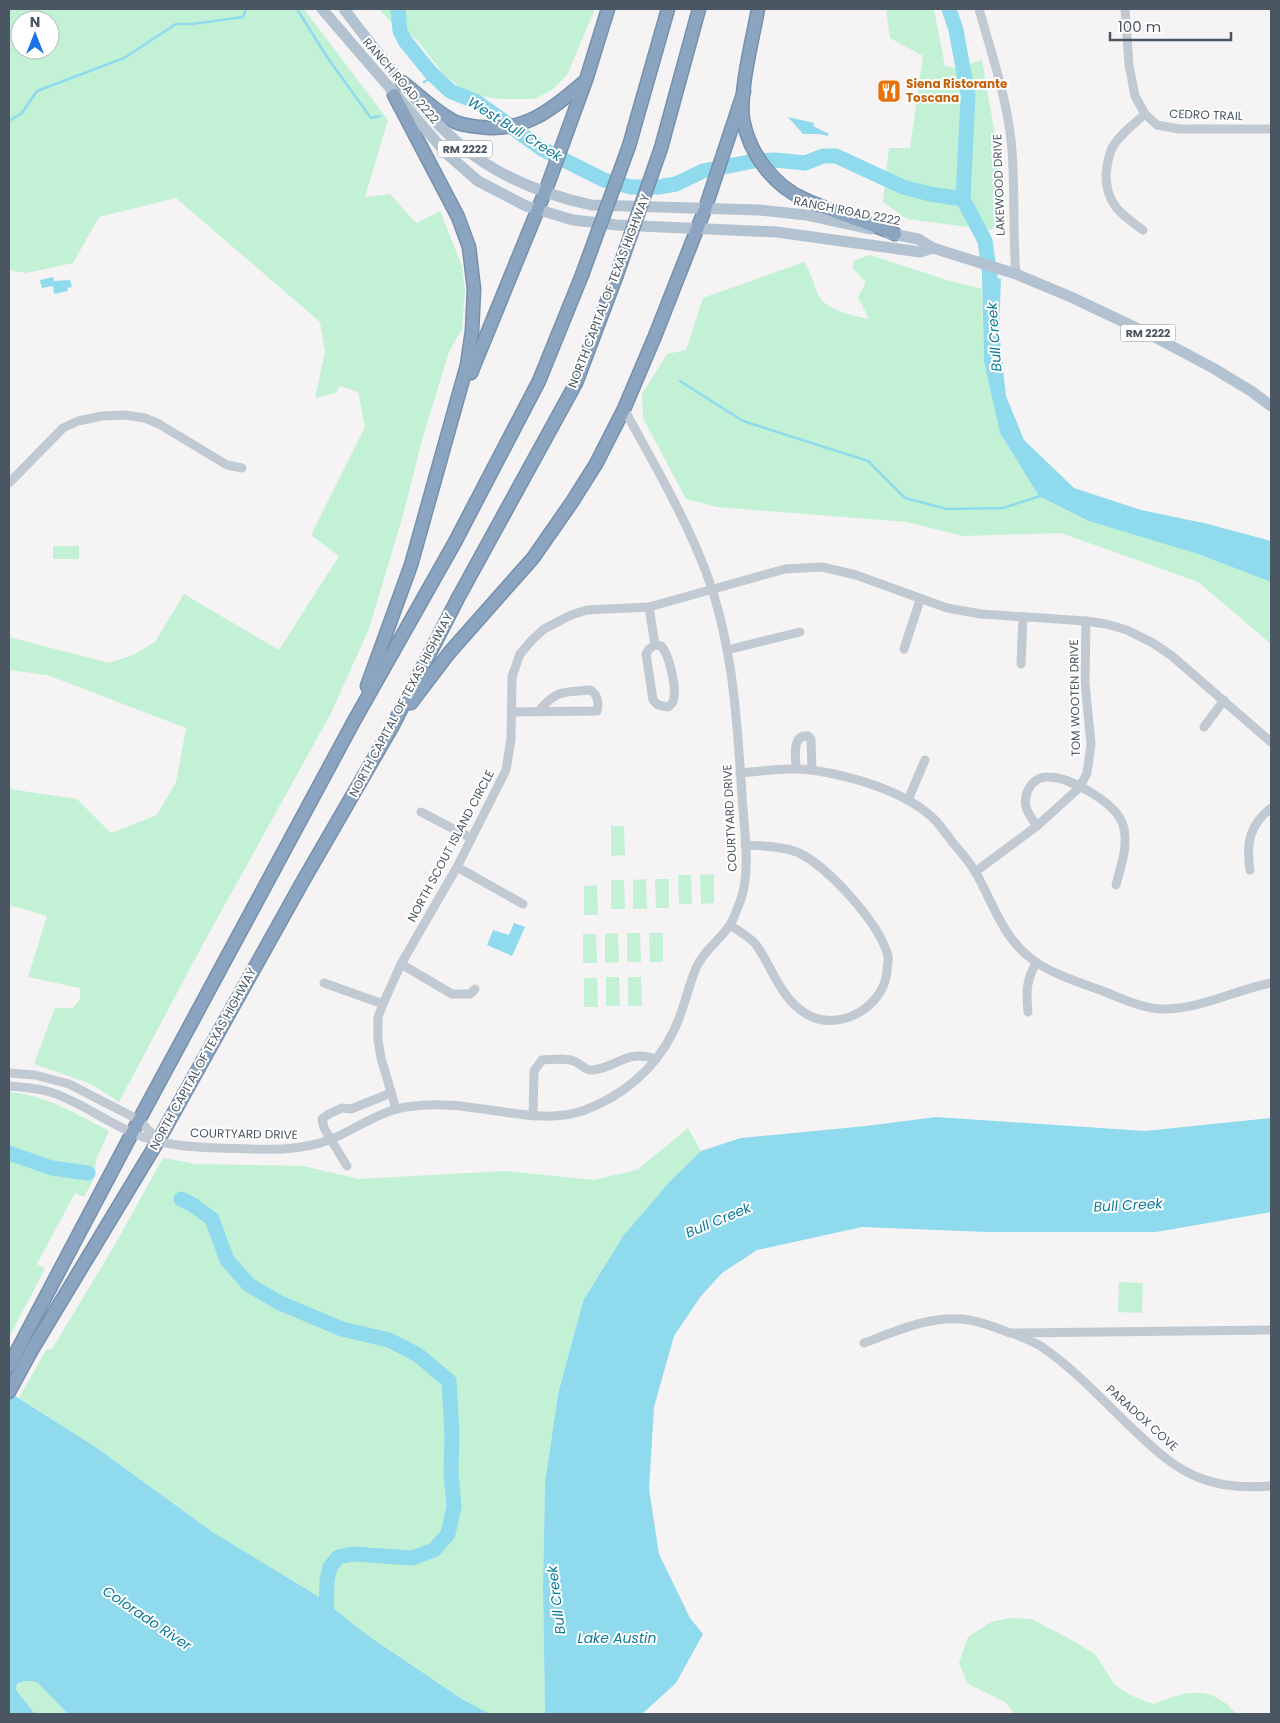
<svg xmlns="http://www.w3.org/2000/svg" width="1280" height="1723" font-family="Poppins,sans-serif">
<rect width="100%" height="100%" fill="#f5f3f3"/>
<!-- green -->
<g fill="#c3f1d5" fill-rule="evenodd">
<path d="M9,9H304L388,120L365,197L390,194L416,223L440,211L462,266L465,290L462,329L449,352L422,440L403,515L369,629L330,715L203,944L119,1102L91,1084L34,1064L55,1008H73L80,999V988L28,977L47,916L9,905V789L77,799L111,833L157,815L176,782L186,728L47,675L9,670V637L109,663L133,655L155,642L184,594L279,650L339,556L311,535L365,427L358,392L340,386L336,393L315,398L325,352L320,322L176,198L99,217L73,263L26,273L9,270ZM20,20H50V50H20Z"/>
<path d="M379,9H595L567,75L552,90L534,99H499L469,94L444,75L418,41L389,20Z"/>
<path d="M886,9H934L945,66L957,68L982,60L998,153L1005,217L991,230L907,219L883,202L889,148H910L923,56L890,38Z"/>
<path d="M870,255L947,280L982,289L984,362L1000,433L1039,496L1198,554L1271,582V644L1198,582L1061,533L963,536L907,522L717,507L686,499L643,418L642,394L667,354L686,350L703,298L804,262C811,272 813,283 818,294C824,310 854,316 869,319L858,297L866,282L853,269V261Z"/>
<rect x="53" y="546" width="26" height="13"/>
<path d="M611,826H624L625,855L611,856Z"/>
<path d="M714,874V903L701,904L700,875Z"/>
<path d="M678,875H691L692,904H679Z"/>
<path d="M646,879L647,909H633V880Z"/>
<path d="M655,879H669V908H656Z"/>
<path d="M611,880H624L625,909H611Z"/>
<path d="M597,885L598,915H584V886Z"/>
<path d="M618,933L619,962L605,963V934Z"/>
<path d="M627,933H640L641,962H627Z"/>
<path d="M649,933H663V962H650Z"/>
<path d="M583,934H596L597,963H583Z"/>
<path d="M606,977H619L620,1006H606Z"/>
<path d="M628,977H641L642,1006H628Z"/>
<path d="M584,978H597L598,1007H584Z"/>
<path d="M9,1092C46,1095 76,1114 109,1131L96,1160L94,1178L84,1197L75,1193L37,1264L45,1269L9,1337Z"/>
<path d="M688,1128L701,1151L671,1180L623,1236L583,1301L558,1394L545,1483L543,1588L545,1714H490L462,1699L370,1637L316,1595L214,1533L97,1448L19,1398L46,1350L52,1349L113,1248L163,1158L196,1164L303,1166L359,1179L505,1171L593,1180L637,1170Z"/>
<path d="M1119,1282L1143,1283L1142,1313L1118,1312Z"/>
<path d="M1009,1618L1031,1619L1072,1640L1096,1655L1114,1684L1130,1695L1153,1704C1175,1696 1201,1685 1222,1701C1228,1704 1232,1710 1237,1714H1015L1005,1702L968,1684L959,1663L968,1637L991,1622Z"/>
<path d="M25,1681H33L38,1683L68,1714H35L16,1690L17,1685Z"/>
</g>
<!-- water -->
<g fill="#90daee">
<path d="M788,117L814,123L813,126L829,134L828,136L819,134H803Z"/>
<path d="M982,274L1001,279L999,331L1006,396L1024,440L1074,488L1141,510L1208,524L1271,541V582L1198,554L1089,521L1039,496L1000,433L984,362Z"/>
<path d="M53,277L54,281L70,280L72,287L67,288L68,291L54,294L53,286L42,288L40,280Z"/>
<path d="M514,923L525,927L512,956L487,945L493,930L509,935Z"/>
<path d="M936,1117L1145,1131L1271,1118V1212L1156,1232H986L862,1227L757,1250L722,1273L701,1296L674,1336L654,1407L649,1489L659,1554L690,1618L703,1634L676,1683L642,1714H545L543,1588L545,1483L558,1394L583,1301L623,1236L671,1180L701,1151L741,1138L866,1126Z"/>
<path d="M9,1392L97,1448L214,1533L316,1595L370,1637L462,1699L490,1714H68L38,1683L33,1681H25L17,1684L16,1690L35,1714H9Z"/>
</g>
<g fill="none" stroke-linecap="round" stroke-linejoin="round">
<!-- stream -->
<g stroke="#90daee" stroke-width="2.5">
<path d="M297,9L327,57L371,118L380,116"/>
<path d="M424,82L434,76"/>
<path d="M9,121L22,113L37,91L124,58L176,24H192L243,17L246,9"/>
<path d="M680,381L743,421L868,461L905,498L947,509L1003,508L1040,496"/>
</g>
<!-- river -->
<g stroke="#90daee" stroke-width="15">
<path d="M398,9L400,31L405,41L431,73L450,91L477,102L542,149L604,180L631,187H659L676,184L703,171L754,161L776,160L805,163L823,156H836L903,187L930,194L963,199"/>
<path d="M949,9L956,30L968,95L963,199L985,241L990,276L991,297"/>
<path d="M9,1153L52,1168L88,1173"/>
<path d="M181,1199L193,1205L212,1219L227,1260L249,1285L280,1303L342,1329L389,1340L418,1355L449,1381L452,1434L451,1473L454,1506L448,1534L434,1550L412,1558L353,1554L338,1557L330,1567L327,1580L326,1624"/>
</g>
<!-- highway casing -->
<g stroke="#7690ad" stroke-width="15">
<g id="highway">
<path d="M758,9C753,38 739,91 743,119C749,153 773,186 806,200C835,213 866,222 895,234"/>
<path d="M402,82C418,94 433,109 450,119C458,125 470,126 480,127C524,133 553,109 584,82"/>
<path d="M629,146L668,9"/>
<path d="M661,148L699,9"/>
<path d="M471,373L547,187L586,80L608,9"/>
<path d="M367,686L411,565L467,365L472,331L474,289L469,247L458,217L394,95"/>
<path d="M411,703L449,653L533,558L572,502L596,464L624,409L655,336L705,209L744,91"/>
<path d="M9,1366L139,1120L354,721L455,542L539,381L582,275"/>
<path d="M9,1392L33,1348L158,1141L303,881L392,727L458,598L576,383L616,277"/>
</g>
</g>
<!-- minor -->
<g stroke="#c1cad2" stroke-width="9">
<path d="M979,9C991,52 1006,95 1011,140C1016,184 1012,229 1016,274"/>
<path d="M1125,9L1129,65L1135,96L1145,114L1157,125L1179,129H1271"/>
<path d="M1143,230C1121,214 1106,204 1106,175C1107,165 1108,156 1112,148C1119,135 1134,124 1145,114"/>
<path d="M9,483L63,428L78,421L102,416L124,415L145,418L159,424L227,465L242,468"/>
<path d="M649,607L655,645"/>
<path d="M655,645L661,646C669,653 676,686 674,697C674,702 672,704 668,707L658,705L653,700L646,654L649,649Z"/>
<path d="M904,649L920,600"/>
<path d="M727,650L800,632"/>
<path d="M1021,664L1023,617"/>
<path d="M512,712L597,711C599,704 598,694 590,690C562,693 557,689 538,712"/>
<path d="M1204,727L1224,700"/>
<path d="M796,769C796,758 791,734 808,736L811,739L812,770"/>
<path d="M740,773C764,771 789,767 812,770C852,776 905,791 934,819C941,826 947,835 953,843C961,852 970,863 976,873C992,901 1002,935 1028,956C1046,972 1078,982 1100,990C1119,997 1140,1008 1161,1009C1200,1010 1234,990 1271,983"/>
<path d="M908,800L925,760"/>
<path d="M421,812L471,838"/>
<path d="M1037,826C1033,820 1028,814 1026,807C1023,793 1033,776 1048,777C1071,777 1116,803 1123,825C1129,845 1121,865 1116,885"/>
<path d="M457,867L523,904"/>
<path d="M1250,870C1246,844 1249,825 1271,808"/>
<path d="M975,872L1037,826L1080,787L1087,773L1091,744L1085,683L1086,621"/>
<path d="M730,925C738,931 751,937 757,946C773,969 781,1000 808,1015C840,1032 884,1007 887,971C887,966 889,960 888,956C880,924 827,865 797,852C780,846 763,846 745,845"/>
<path d="M401,964L452,994H470L475,989"/>
<path d="M324,983L383,1004"/>
<path d="M1028,1012C1026,992 1026,981 1036,963"/>
<path d="M9,1073L35,1075L69,1084L139,1120L158,1140"/>
<path d="M9,1086C23,1087 37,1088 50,1092C79,1101 103,1120 131,1132C158,1145 190,1147 219,1148C256,1149 295,1153 329,1140C355,1130 379,1111 406,1107C429,1104 452,1104 475,1108C511,1112 550,1123 585,1110C622,1096 654,1070 672,1034C683,1014 687,990 696,968C703,951 720,940 730,925C734,918 738,907 741,899C751,869 744,827 742,796C737,715 732,632 700,557C679,506 650,457 624,409"/>
<path d="M396,1109L381,1058L378,1040V1017L383,1004L401,964L457,867L506,770L511,739L512,677L520,654L532,640L544,629L571,615L587,610L649,607L785,569L822,567L856,575L947,608L981,614L1086,621L1106,624L1127,630L1153,643L1172,656L1271,742"/>
<path d="M533,1116L534,1071L542,1060C552,1060 567,1057 576,1062C582,1065 586,1071 593,1070C619,1067 625,1049 656,1059"/>
<path d="M347,1166L324,1128L322,1119L329,1114L342,1108L351,1109L391,1093"/>
<path d="M1014,1334C1023,1338 1033,1341 1042,1347C1076,1370 1105,1403 1135,1431C1154,1449 1175,1469 1200,1478C1222,1487 1247,1488 1271,1486"/>
<path d="M864,1343C897,1331 933,1314 969,1320C983,1322 997,1328 1010,1333L1271,1330"/>
</g>
<!-- major -->
<g stroke="#b3c2d1" stroke-width="11">
<path d="M322,9L446,153L478,181L526,206L573,220L617,225L777,232L920,252L933,248"/>
<path d="M344,9C359,29 375,49 391,69C413,97 436,125 463,147C499,177 546,195 591,205L759,210L806,215L870,229"/>
<path d="M888,233L918,239L933,248L1016,274L1071,297L1149,334L1213,368L1251,391L1271,406"/>
</g>
<!-- highway -->
<use href="#highway" stroke="#8ba5c1" stroke-width="12"/>
<!-- highway-bridge casing -->
<g stroke="#7690ad" stroke-width="15" stroke-linecap="butt">
<g id="highway-bridge">
<path d="M582,275L629,146"/>
<path d="M616,277L661,148"/>
</g>
</g>
<!-- highway-bridge -->
<use href="#highway-bridge" stroke="#8ba5c1" stroke-width="12"/>
</g>
<!-- icons -->
<defs>
<g id="restaurant-square" transform="scale(1.25)"><rect x="-9" y="-9" width="18" height="18" rx="4" fill="#e8710a" stroke="#fff"/><path d="M-5-6h1v4h1v-4h1v4h1v-4h1v5L-1.5 .5V6h-2V.5L-5-1ZM5-6V6H3V1.5H1.5Q1.5-4 5-6Z" fill="#fff"/></g>
</defs>
<g fill-rule="evenodd">
<use href="#restaurant-square" x="889" y="91"/>
</g>
<g text-anchor="middle" stroke-width="4" stroke-linejoin="round" paint-order="stroke">
<!-- shield labels -->
<g fill="#fff" stroke="#808990" stroke-width="1">
<rect x="437.5" y="140.5" width="55" height="17" rx="4"/>
<rect x="1120.5" y="324.5" width="55" height="17" rx="4"/>
</g>
<g font-size="11" font-weight="bold" fill="#4a5661">
<text x="465" y="153">RM 2222</text>
<text x="1148" y="337">RM 2222</text>
</g>
<!-- street labels -->
<g font-size="12" fill="#4a5661" stroke="#fff">
<text transform="translate(401 81) rotate(49)" y="4">RANCH ROAD 2222</text>
<text transform="translate(1206 115) rotate(2)" y="4">CEDRO TRAIL</text>
<text transform="translate(999 185) rotate(-92)" y="4">LAKEWOOD DRIVE</text>
<text transform="translate(847 211) rotate(11)" y="4">RANCH ROAD 2222</text>
<text transform="translate(609 291) rotate(-69)" y="4">NORTH CAPITAL OF TEXAS HIGHWAY</text>
<text transform="translate(1075 698) rotate(-91)" y="4">TOM WOOTEN DRIVE</text>
<text transform="translate(401 705) rotate(-62)" y="4">NORTH CAPITAL OF TEXAS HIGHWAY</text>
<text transform="translate(730 818) rotate(-93)" y="4">COURTYARD DRIVE</text>
<text transform="translate(451 846) rotate(-62)" y="4">NORTH SCOUT ISLAND CIRCLE</text>
<text transform="translate(203 1059) rotate(-61)" y="4">NORTH CAPITAL OF TEXAS HIGHWAY</text>
<text transform="translate(244 1134) rotate(1)" y="4">COURTYARD DRIVE</text>
<text transform="translate(1142 1418) rotate(42)" y="4">PARADOX COVE</text>
</g>
<!-- food labels -->
<g font-size="12" font-weight="bold" fill="#c56008" stroke="#fff" text-anchor="start">
<text x="906" y="88">Siena Ristorante<tspan x="906" dy="14">Toscana</tspan></text>
</g>
<!-- water labels -->
<g font-size="14" font-style="italic" fill="#0c7c9b" stroke="#fff">
<text transform="translate(515 129) rotate(32)" y="5">West Bull Creek</text>
<text transform="translate(994 337) rotate(-94)" y="5">Bull Creek</text>
<text transform="translate(1128 1205) rotate(-3)" y="5">Bull Creek</text>
<text transform="translate(718 1220) rotate(-23)" y="5">Bull Creek</text>
<text transform="translate(556 1600) rotate(-97)" y="5">Bull Creek</text>
<text transform="translate(147 1618) rotate(34)" y="5">Colorado River</text>
<text x="617" y="1643">Lake Austin</text>
</g>
</g>
<!-- border -->
<rect width="1280" height="1723" fill="none" stroke="#4a5661" stroke-width="20"/>
<!-- north arrow -->
<g transform="translate(35 35)"><circle r="24" fill="#ffffff" stroke="#b7bbc0"/>
<path d="M0-4L9 19L0 12L-9 19Z" fill="#1a73e8"/>
<text y="-8" font-size="14" font-weight="bold" text-anchor="middle" fill="#4a5661">N</text>
</g>
<!-- scale -->
<path d="M1110 32v8h121v-8" fill="none" stroke="#4a5661" stroke-width="2.5"/>
<text x="1118" y="32" font-size="15" fill="#4a5661" stroke="#ffffff" stroke-width="4" paint-order="stroke">100 m</text>
</svg>
